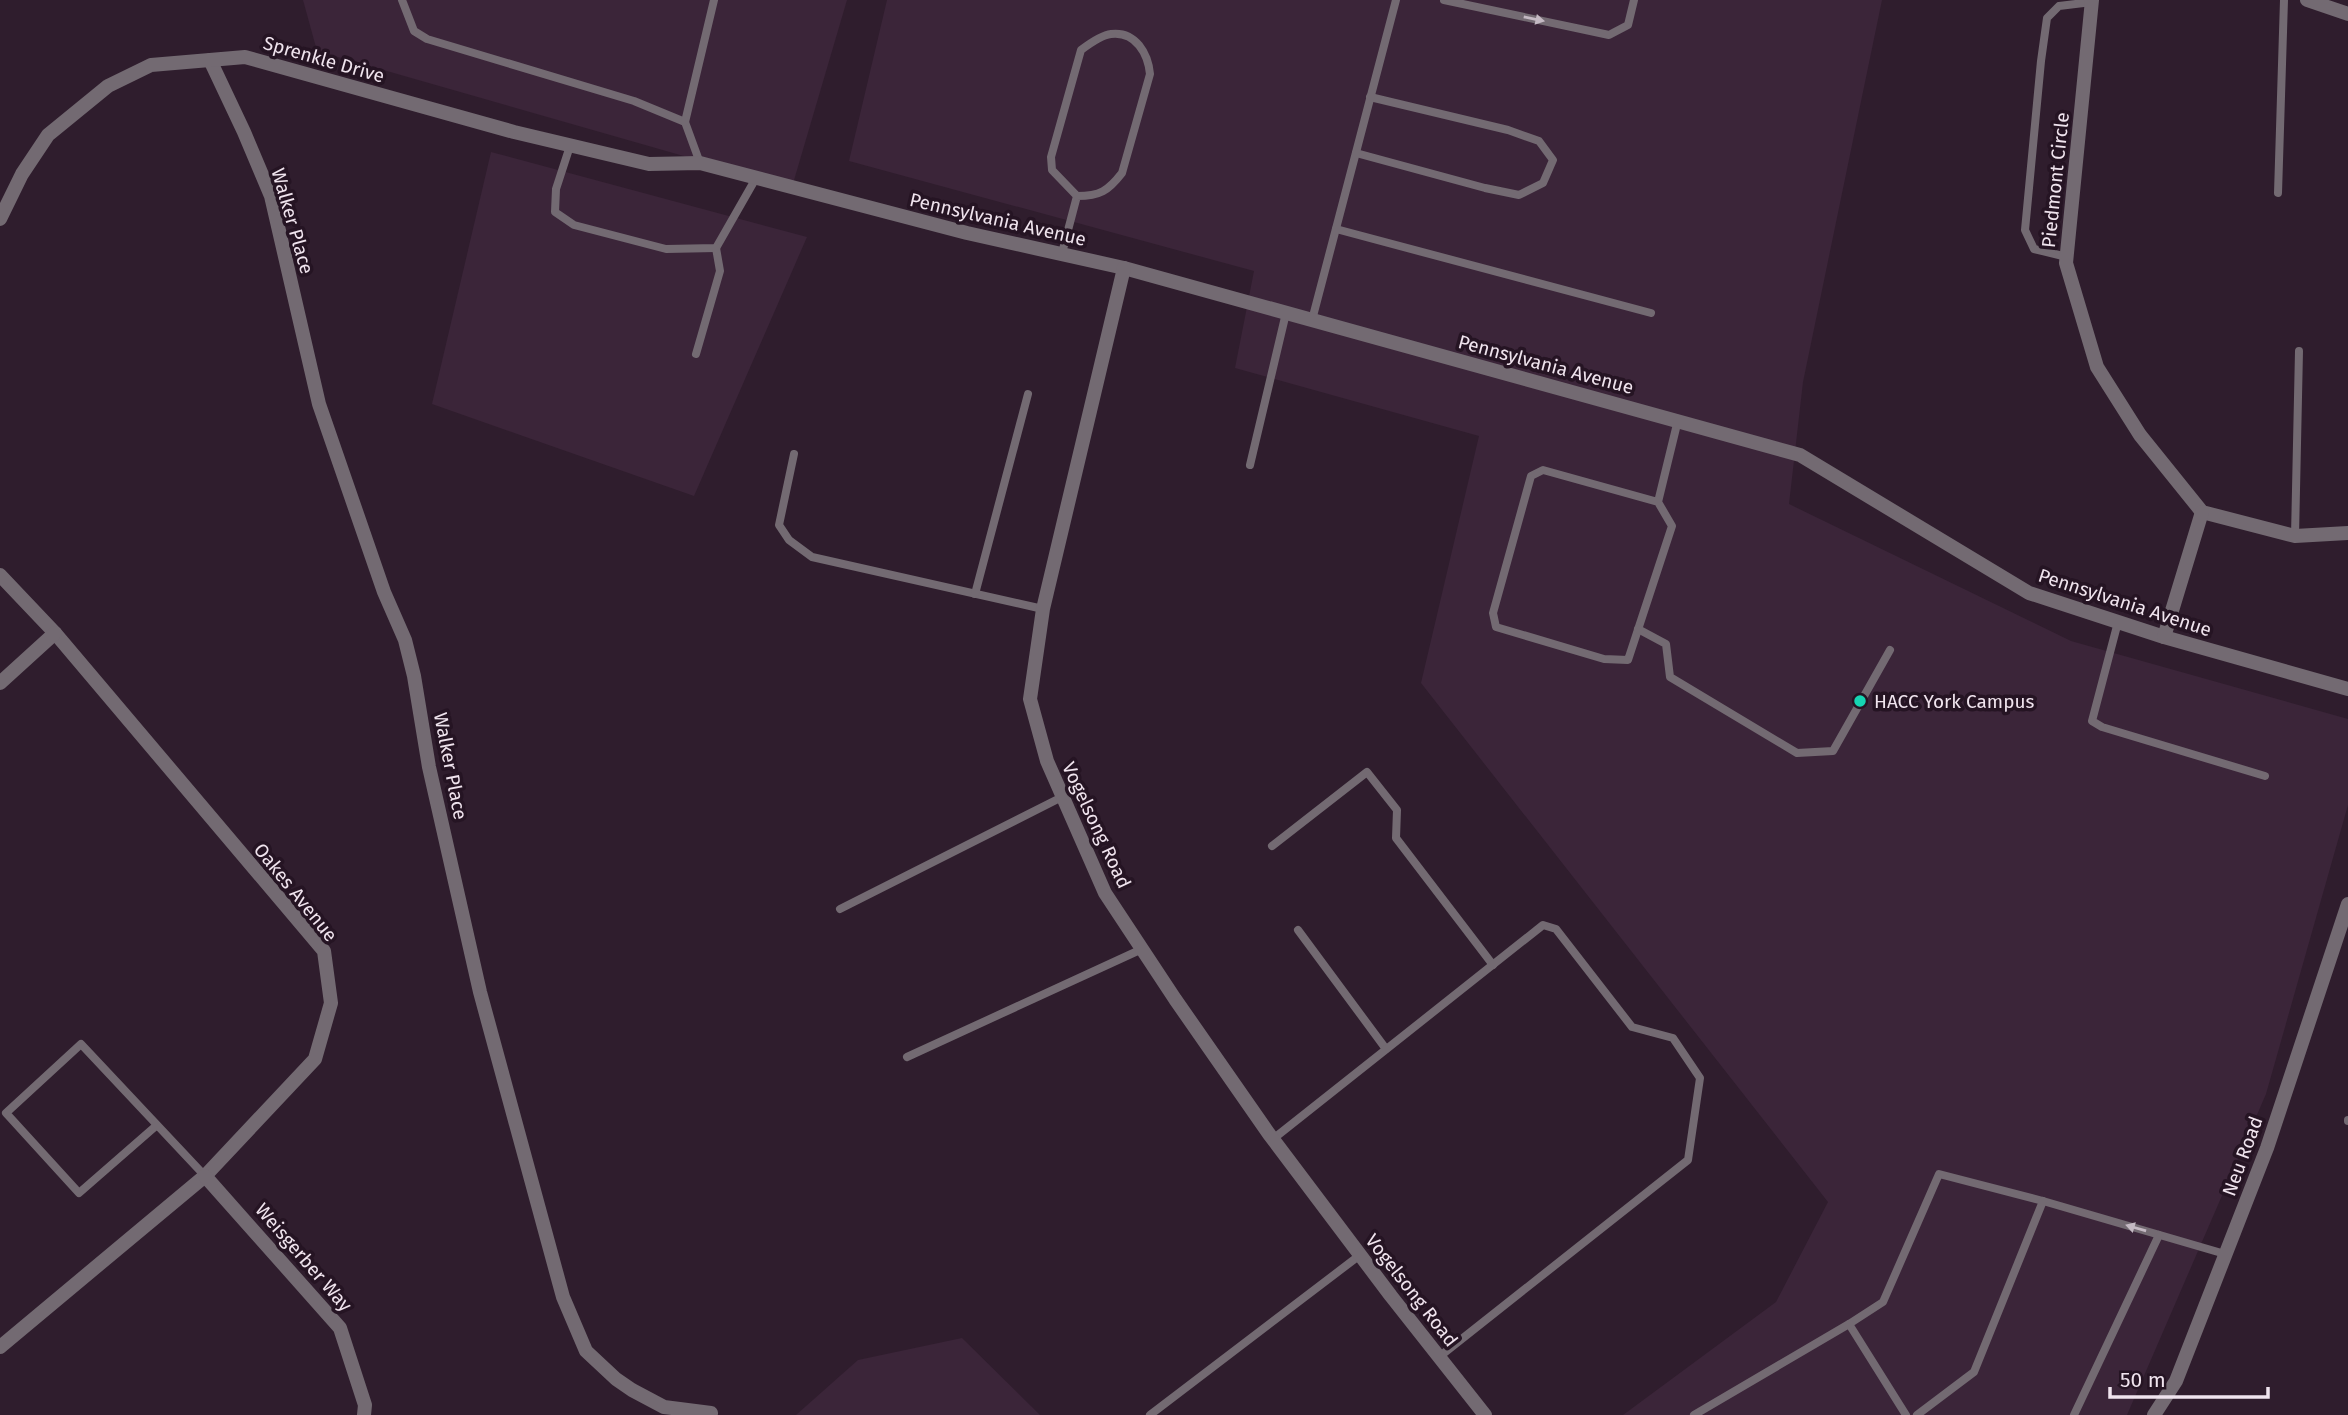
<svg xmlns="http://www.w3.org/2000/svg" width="2348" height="1415" font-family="'Fira Sans',sans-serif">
<rect width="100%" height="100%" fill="#2f1d2d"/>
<!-- built -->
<g fill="#3b2539">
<path d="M303,0H847L792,187L317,51Z"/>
<path d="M887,0H1882L1803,382L1789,504L2071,641L2348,719V805L2266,1094L2127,1415H1623L1776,1302L1828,1202L1421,683L1479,436L1235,368L1254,271L849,161Z"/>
<path d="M491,152L807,237L694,496L432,404Z"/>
<path d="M962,1338L1040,1415H796L858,1360Z"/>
</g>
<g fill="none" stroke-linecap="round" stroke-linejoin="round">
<!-- lane -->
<g stroke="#736a72" stroke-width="8">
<path d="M402,0L414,31L427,39L634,101L685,122L700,163"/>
<path d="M1444,0L1609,35L1628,25L1634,0"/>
<path d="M685,122L714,0"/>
<path d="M570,146L556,189L555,212L574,225L666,249L716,248L756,178"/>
<path d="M1356,153L1485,188L1519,195L1543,183L1553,160L1539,141L1508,130L1370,97"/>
<path d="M2278,193L2284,0"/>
<path d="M1336,229L1651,313"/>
<path d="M1062,253L1077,196L1052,170L1051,157L1081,50C1089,44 1101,35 1111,34C1136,31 1148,54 1150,74L1122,173C1108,191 1100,196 1077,196"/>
<path d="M2067,257L2034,249L2025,230L2041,61L2047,18L2059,6L2092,2"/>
<path d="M1312,320L1396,0"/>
<path d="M696,354L720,271L716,248"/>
<path d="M794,454L779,525L789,540L812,557L1043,609"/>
<path d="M1250,465L1286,313"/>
<path d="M1658,502L1543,470L1531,476L1493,613L1496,627L1604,659L1628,660L1672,526L1658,502L1678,420"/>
<path d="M2295,536L2299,351"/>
<path d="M975,594L1028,394"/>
<path d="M2118,622L2092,721L2102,727L2265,776"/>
<path d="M1638,629L1666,644L1670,677L1797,753L1833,751L1890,650"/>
<path d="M1272,846L1367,772L1397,810L1396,838L1493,965"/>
<path d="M840,909L1062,797"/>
<path d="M1298,930L1386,1049"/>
<path d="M907,1057L1142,949"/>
<path d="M2348,1121V1120"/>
<path d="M157,1125L79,1193L6,1113L81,1044L205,1176"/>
<path d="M1273,1139L1543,925L1556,929L1632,1027L1673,1038L1700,1078L1688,1160L1439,1357"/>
<path d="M1849,1324L1883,1302L1939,1174L2043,1201L2225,1254"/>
<path d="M1150,1415L1360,1255"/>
<path d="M1694,1415L1849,1324L1906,1415"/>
<path d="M1917,1415L1974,1372L2043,1201"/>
<path d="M2074,1415L2159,1235"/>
</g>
<!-- street -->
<g stroke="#736a72" stroke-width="14">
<path d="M2092,0L2066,263L2097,367L2140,435L2202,512L2295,536L2348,533"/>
<path d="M2307,0L2348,14"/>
<path d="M210,60L244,132L271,196L319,404L384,592L405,640L414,676L429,767L480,992L563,1297L586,1351L616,1379L632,1390L664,1407L711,1413"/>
<path d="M0,219L22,174L48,135L108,86L151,65L245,57L514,132L649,164L700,163L967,233L1124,268L1800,455L2029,593L2164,637L2348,689"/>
<path d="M1124,268L1043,609L1030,699L1047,761L1105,893L1175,999L1269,1134L1391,1296L1485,1415"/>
<path d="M0,575L55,633L324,951L331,1003L315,1059L205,1176L0,1347"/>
<path d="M2164,637L2202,512"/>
<path d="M0,683L55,633"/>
<path d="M205,1176L340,1328L365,1405L364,1415"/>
<path d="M2154,1415L2176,1381L2267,1148L2348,904"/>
</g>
</g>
<!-- one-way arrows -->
<defs><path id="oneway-solid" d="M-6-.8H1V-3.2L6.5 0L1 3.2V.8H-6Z" transform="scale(1.75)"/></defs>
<g fill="#c4b9c3">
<use href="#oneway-solid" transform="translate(1534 19) rotate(12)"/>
<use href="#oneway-solid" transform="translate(2136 1228) rotate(-164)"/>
</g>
<!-- markers -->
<circle fill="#16d5b3" stroke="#251423" stroke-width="2.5" cx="1860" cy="701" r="7"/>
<g text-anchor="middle" stroke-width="7" stroke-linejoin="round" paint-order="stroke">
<!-- street labels -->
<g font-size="19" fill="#f0e4ee" stroke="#251423">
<text transform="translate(324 59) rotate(16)" y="7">Sprenkle Drive</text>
<text transform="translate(2055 180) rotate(-84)" y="7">Piedmont Circle</text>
<text transform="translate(998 219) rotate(13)" y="7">Pennsylvania Avenue</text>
<text transform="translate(293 221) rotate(74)" y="7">Walker Place</text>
<text transform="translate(1546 364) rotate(15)" y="7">Pennsylvania Avenue</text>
<text transform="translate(2125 602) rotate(18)" y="7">Pennsylvania Avenue</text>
<text transform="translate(451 766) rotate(79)" y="7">Walker Place</text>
<text transform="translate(1097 825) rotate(65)" y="7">Vogelsong Road</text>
<text transform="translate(296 892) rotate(51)" y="7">Oakes Avenue</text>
<text transform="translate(2242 1156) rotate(-70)" y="7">Neu Road</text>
<text transform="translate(304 1257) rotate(49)" y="7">Weisgerber Way</text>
<text transform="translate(1412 1290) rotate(52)" y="7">Vogelsong Road</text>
</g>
<!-- poi labels -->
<g font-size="19" fill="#f0e4ee" stroke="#251423" text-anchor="start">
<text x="1874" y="708">HACC York Campus</text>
</g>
</g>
<!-- scale -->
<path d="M2110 1387v10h158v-10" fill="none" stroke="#f0e4ee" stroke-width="3.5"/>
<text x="2120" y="1387" font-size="21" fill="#f0e4ee" stroke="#251423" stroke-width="5" paint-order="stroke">50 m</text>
</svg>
